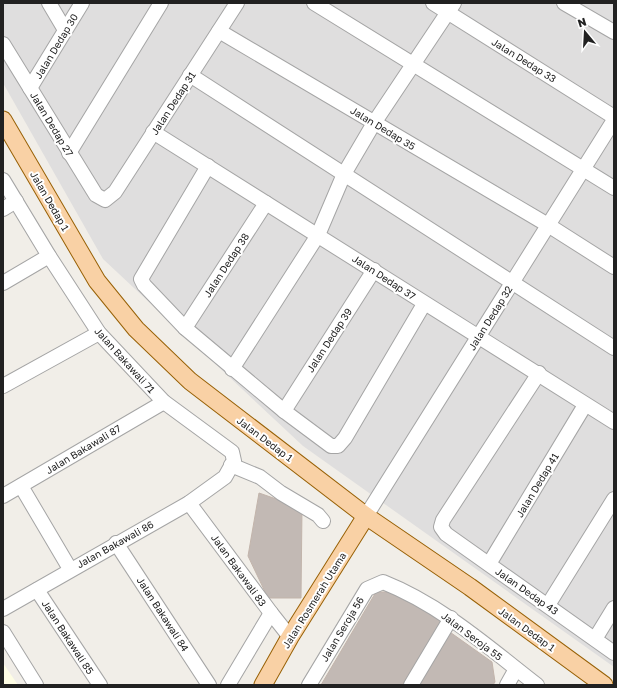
<svg xmlns="http://www.w3.org/2000/svg" width="617" height="688" font-family="'Golos Text',sans-serif">
<rect width="100%" height="100%" fill="#f1eee8"/>
<!-- residential -->
<path fill="#dfdede" d="M3,3H614V667L303,446L103,259L3,83Z"/>
<!-- education -->
<path fill="#fefde4" d="M3,663L18,685H3Z"/>
<!-- building -->
<g fill="#c2b9b4" stroke="#c2b4ab">
<path d="M259,493L302,508L301,598H268L248,556Z"/>
<path d="M376,592H400L441,622L402,685H321Z"/>
<path d="M447,630L492,662L495,682L493,685H414Z"/>
</g>
<g fill="none" stroke-linecap="round" stroke-linejoin="round">
<!-- minor casing -->
<g stroke="#a5a5a5" stroke-width="16">
<g id="minor">
<path d="M49,3L65,30"/>
<path d="M314,3L614,188"/>
<path d="M433,3L614,117"/>
<path d="M564,3L614,32"/>
<path d="M219,31L548,225L614,267"/>
<path d="M3,44L96,195L105,200L115,192L237,3"/>
<path d="M190,75L614,348"/>
<path d="M30,88L82,3"/>
<path d="M153,132L614,422"/>
<path d="M69,153L161,3"/>
<path d="M208,166L141,279L144,285L185,328L284,411L331,446H338L345,438L424,304"/>
<path d="M3,180L49,256L99,333L164,402L232,452L234,461L225,477L189,503L3,609"/>
<path d="M3,209L16,201"/>
<path d="M3,283L49,256"/>
<path d="M185,328L266,203"/>
<path d="M232,369L318,235L344,174L374,123L454,3"/>
<path d="M539,373L443,520L441,527L446,534L614,653"/>
<path d="M3,386L99,333"/>
<path d="M284,411L374,270"/>
<path d="M231,465L260,477L281,493L318,515L323,521"/>
<path d="M21,486L70,569"/>
<path d="M3,496L164,402"/>
<path d="M189,503L271,613L290,637"/>
<path d="M366,516L614,120"/>
<path d="M116,543L209,685"/>
<path d="M489,564L585,405"/>
<path d="M37,590L100,685"/>
<path d="M548,605L614,499"/>
<path d="M3,632L36,685"/>
<path d="M595,639L614,608"/>
<path d="M228,685L271,613"/>
<path d="M309,685L367,589L383,582C441,605 488,647 537,685"/>
<path d="M411,685L451,618"/>
<path d="M507,685L516,669"/>
</g>
</g>
<!-- major casing -->
<g stroke="#986106" stroke-width="19">
<g id="major">
<path d="M3,120L97,281L136,329L190,381L366,516L470,587L604,685"/>
<path d="M263,685L290,637L366,516"/>
</g>
</g>
<!-- minor -->
<use href="#minor" stroke="#fff" stroke-width="14"/>
<!-- major -->
<use href="#major" stroke="#f9d1a5" stroke-width="17"/>
</g>
<g text-anchor="middle" stroke-width="4" stroke-linejoin="round" paint-order="stroke">
<!-- street labels -->
<g font-size="10" fill="#212121" stroke="#fff">
<text transform="translate(56 46) rotate(-59)" y="4">Jalan Dedap 30</text>
<text transform="translate(524 60) rotate(32)" y="4">Jalan Dedap 33</text>
<text transform="translate(173 103) rotate(-57)" y="4">Jalan Dedap 31</text>
<text transform="translate(52 124) rotate(59)" y="4">Jalan Dedap 27</text>
<text transform="translate(383 128) rotate(31)" y="4">Jalan Dedap 35</text>
<text transform="translate(50 201) rotate(60)" y="4">Jalan Dedap 1</text>
<text transform="translate(226 265) rotate(-57)" y="4">Jalan Dedap 38</text>
<text transform="translate(384 277) rotate(33)" y="4">Jalan Dedap 37</text>
<text transform="translate(490 318) rotate(-58)" y="4">Jalan Dedap 32</text>
<text transform="translate(329 340) rotate(-57)" y="4">Jalan Dedap 39</text>
<text transform="translate(125 360) rotate(48)" y="4">Jalan Bakawali 71</text>
<text transform="translate(265 439) rotate(37)" y="4">Jalan Dedap 1</text>
<text transform="translate(83 449) rotate(-31)" y="4">Jalan Bakawali 87</text>
<text transform="translate(537 485) rotate(-59)" y="4">Jalan Dedap 41</text>
<text transform="translate(115 544) rotate(-29)" y="4">Jalan Bakawali 86</text>
<text transform="translate(239 570) rotate(54)" y="4">Jalan Bakawali 83</text>
<text transform="translate(527 591) rotate(35)" y="4">Jalan Dedap 43</text>
<text transform="translate(314 600) rotate(-58)" y="4">Jalan Rosmerah Utama</text>
<text transform="translate(163 614) rotate(57)" y="4">Jalan Bakawali 84</text>
<text transform="translate(342 629) rotate(-59)" y="4">Jalan Seroja 56</text>
<text transform="translate(527 629) rotate(36)" y="4">Jalan Dedap 1</text>
<text transform="translate(472 636) rotate(37)" y="4">Jalan Seroja 55</text>
<text transform="translate(68 637) rotate(57)" y="4">Jalan Bakawali 85</text>
</g>
</g>
<!-- border -->
<rect width="617" height="688" fill="none" stroke="#212121" stroke-width="8"/>
<!-- north arrow -->
<g transform="translate(585 32) rotate(342)" stroke="#ffffff" stroke-width="3" paint-order="stroke">
<path d="M0-3L7 15L0 10L-7 15Z" fill="#212121"/>
<text y="-6" font-size="11" font-weight="bold" text-anchor="middle" fill="#212121">N</text>
</g>
</svg>
